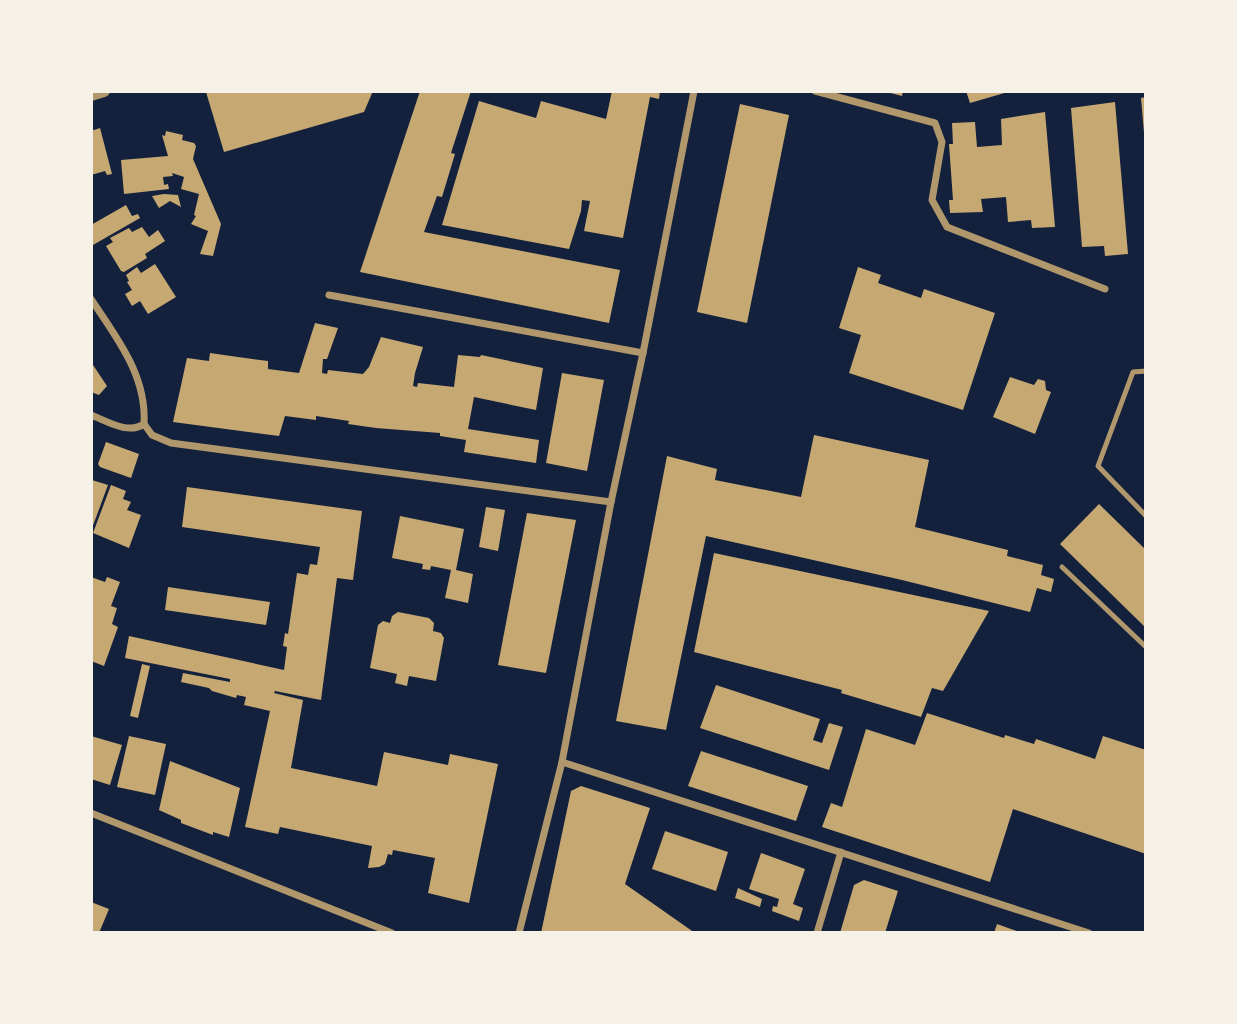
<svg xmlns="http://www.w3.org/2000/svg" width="1237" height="1024" font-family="'Source Sans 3',sans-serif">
<rect width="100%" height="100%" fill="#14213d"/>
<!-- building -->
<g fill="#c6a872">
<path d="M209,91H373L364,112L224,152L206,92Z"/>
<path d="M420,91H471L451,153L455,154L442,197L437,196L424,232L620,270L609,323L360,272Z"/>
<path d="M612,91H660L659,99L650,97L623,238L584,231L590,201L582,200L581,211L569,249L442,225L479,101L536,118L541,101L606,119Z"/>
<path d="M883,91H903L902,96Z"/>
<path d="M966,91H1008V92L970,103Z"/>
<path d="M1146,97V133H1144L1141,98Z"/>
<path d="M1115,102L1128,254L1105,256L1104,246L1082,247L1071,108Z"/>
<path d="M740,104L789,115L747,323L697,312Z"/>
<path d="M1045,112L1055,227L1032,228L1031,220L1008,222L1006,197L981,199L983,212L950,213L949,200H953L949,144H953L952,123L975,122L977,147L1002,145L1001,119Z"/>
<path d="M100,128L112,174L107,175L105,171L91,175V131Z"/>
<path d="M166,131L183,135L182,140L194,143L196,146L193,159L221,224L213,256L200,254L208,231L191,224L196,216L194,215L199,194L181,189L184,177L172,173L173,176L163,177L164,185L168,184L169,189L124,194L121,160L168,156L162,135L165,136Z"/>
<path d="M164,194L178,195L181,207L170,201L159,208L152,196Z"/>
<path d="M126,205L132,216L138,214L140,218L93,245L91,242V225Z"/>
<path d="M142,227L149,237L158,230L165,241L145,254L147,258L124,272L121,271L106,246L113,242L110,238L129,228L132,232Z"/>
<path d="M155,264L176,297L148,314L140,301L132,306L125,294L132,290L127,282L129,281L126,275L137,267L141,273Z"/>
<path d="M858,267L881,275L878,283L921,298L924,289L995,313L963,410L849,373L861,335L839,328Z"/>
<path d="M315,323L338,328L327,359H323L322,373L327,374L328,370L363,374L369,367L381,337L423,347L415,373L413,386L417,387L418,383L454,387L458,355L480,357L481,355L543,368L536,410L474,397L468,429L539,440L536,463L464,452L466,440L440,436V433L376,428L348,424L349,421L316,416V420L285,416L279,436L173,422L187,358L209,361L210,353L238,357L268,361V369L299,373Z"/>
<path d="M91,362L107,386L99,395L91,392Z"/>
<path d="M562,373L604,380L587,471L546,463Z"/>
<path d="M1010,377L1034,385L1038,379L1045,381L1046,390L1051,392L1035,434L993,417Z"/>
<path d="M814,435L929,460L915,527L1008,550L1007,556L1043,565L1041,575L1054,579L1051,592L1037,588L1030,612L902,580L706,536L666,730L616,721L667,456L717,469L715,480L801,497Z"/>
<path d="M106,442L139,454L131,478L100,467L98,464Z"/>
<path d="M92,480L108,485L91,531V483Z"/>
<path d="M111,485L126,491L123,499L131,502L127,510L141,515L129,548L93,533Z"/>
<path d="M187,487L362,511L353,580L337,578L321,700L275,691L274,693L303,700L291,768L377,786L384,752L448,765L450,754L498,764L469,903L428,893L435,858L393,850L392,855L388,854L385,864L379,867L368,868L372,846L280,827L278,834L245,827L270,711L244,705L246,697L237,695L236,698L212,691L209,688L181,682L183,673L230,682V679L125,658L129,636L284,670L287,647L283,646L285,633L288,634L297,573L308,575L310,564L317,565L320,547L182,527Z"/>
<path d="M1099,504L1146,550V628L1060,544Z"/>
<path d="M486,507L505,510L498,551L479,547Z"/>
<path d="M527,513L576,520L546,673L498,665Z"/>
<path d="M400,516L464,529L456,570L473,574L468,603L445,598L451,570L431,566L430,570L422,569L423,564L392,558Z"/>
<path d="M714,553L989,611L943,691L932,688L921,717L841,693L842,690L694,652Z"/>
<path d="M91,577L105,582L107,577L120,582L111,606L117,608L112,624L118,627L104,666L91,661L93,653L91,652Z"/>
<path d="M168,587L270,602L266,625L165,610Z"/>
<path d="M398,612L429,618L434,623L433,631L441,633L444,638L436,681L409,676L407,686L395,683L397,674L370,668L378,625L383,621L390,623L392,616Z"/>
<path d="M142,664L150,666L138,718L130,716Z"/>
<path d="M716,685L820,719L813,740L822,743L829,723L843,727L829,770L700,728Z"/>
<path d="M927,713L1004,738L1005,735L1034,744L1036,739L1095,759L1103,736L1146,750V854L1013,809L990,882L822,827L831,803L842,807L866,729L915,745Z"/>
<path d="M91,736L122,745L110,785L91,779Z"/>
<path d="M129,736L166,744L155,795L117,787Z"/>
<path d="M701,751L808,786L796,821L688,786Z"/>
<path d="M170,761L240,788L229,837L213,832V835L181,823V820L159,810Z"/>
<path d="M581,786L650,808L625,884L695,933H541L571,791Z"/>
<path d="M665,831L728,852L716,891L652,869Z"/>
<path d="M761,853L805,869L793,904L803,908L799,921L772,911L773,906L777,907L779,899L749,889Z"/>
<path d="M864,880L898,891L885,933H840L854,885Z"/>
<path d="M738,888L762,899L760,907L735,898Z"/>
<path d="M91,902L109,909L99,933H91Z"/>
<path d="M997,924L1022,933H994Z"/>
</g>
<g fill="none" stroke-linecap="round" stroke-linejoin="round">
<!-- service -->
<g stroke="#b1986c" stroke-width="5">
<path d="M1146,371L1133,372L1098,466L1146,516"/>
<path d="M1062,567L1146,647"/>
</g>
<!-- minor -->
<g stroke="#b1986c" stroke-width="7">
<path d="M815,91L935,123L942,142L932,200L947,227L1105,289"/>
<path d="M329,295L643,353"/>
<path d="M91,299C116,337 147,375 144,424"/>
<path d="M91,415C107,421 128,435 144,424"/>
<path d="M144,424L152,435L171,443L611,502"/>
<path d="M562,762L1089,933"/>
<path d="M91,813L392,933"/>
<path d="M519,933L562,762L611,502L643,353L694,91"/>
<path d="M817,933L841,852"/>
</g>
<!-- tertiary -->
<path stroke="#b1986c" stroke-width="12" d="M91,95L104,91"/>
</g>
<!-- border -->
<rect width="1237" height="1024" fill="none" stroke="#f6f1e7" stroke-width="186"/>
</svg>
